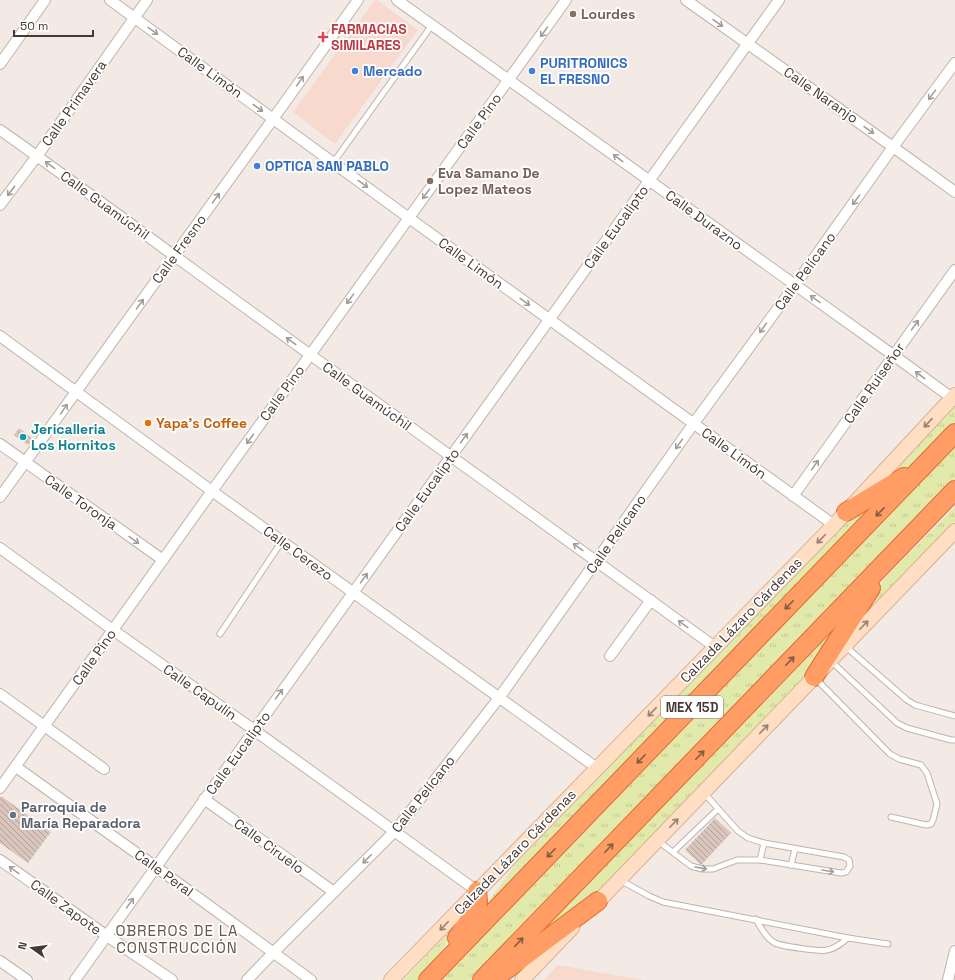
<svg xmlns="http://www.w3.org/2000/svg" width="955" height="980" font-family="'Space Grotesk',sans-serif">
<defs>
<pattern id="grass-tufts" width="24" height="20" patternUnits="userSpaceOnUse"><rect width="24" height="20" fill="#e1eaab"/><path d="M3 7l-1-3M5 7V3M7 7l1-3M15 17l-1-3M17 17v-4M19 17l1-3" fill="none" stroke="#c2c994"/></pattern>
<pattern id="building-back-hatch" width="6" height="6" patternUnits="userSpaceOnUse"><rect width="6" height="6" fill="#d9c5bc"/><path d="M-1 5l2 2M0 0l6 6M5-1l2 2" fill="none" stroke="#b2a19a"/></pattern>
</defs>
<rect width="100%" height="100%" fill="#f3eae5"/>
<!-- commercial -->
<g fill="#f7d9ce">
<path d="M375,0H377L418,30L335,144L293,112Z"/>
<path d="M558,965L644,980H544Z"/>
</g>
<!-- grass -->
<g fill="url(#grass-tufts)">
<path d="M955,407V428L924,461L874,489Z"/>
<path d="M955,447V480L471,980H442Z"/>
<path d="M896,491L458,943L515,865L849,517Z"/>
<path d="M955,507V524L842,642L884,579Z"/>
<path d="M856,607L810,675L594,899L523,951Z"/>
<path d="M474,906L420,980H404Z"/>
</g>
<!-- building -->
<g fill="url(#building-back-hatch)">
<path d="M19,428L33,439L28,445L14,435Z"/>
<path d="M1,796L51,832L28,863L0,843V798Z"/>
<path d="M715,818L731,833L701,865L685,850Z"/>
</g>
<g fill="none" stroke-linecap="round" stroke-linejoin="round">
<!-- lane casing -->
<g stroke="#c2b2aa" stroke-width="7">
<g id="lane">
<path d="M333,163L432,25"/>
<path d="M220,634L282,541"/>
<path d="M845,646L907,700L915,705L955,716"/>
<path d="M831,661L897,723L907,728L951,740H955"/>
<path d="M816,679L890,754L899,759L921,765L927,773L937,804L933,820L931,824L926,825L891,817"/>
<path d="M658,841L691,866L702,869H713L737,860H760L841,873L846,872L850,866L849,860L844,857L764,843L748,838L738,831L704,793"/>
<path d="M673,852L718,809"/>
<path d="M760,860L764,843"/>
<path d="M791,865L795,849"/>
<path d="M620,880L649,896L663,902L848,938L888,944"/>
<path d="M756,919C760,927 767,939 775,943C781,946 821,952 827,950C835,949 842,943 848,938"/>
</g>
</g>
<!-- street casing -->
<g stroke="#c2b2aa" stroke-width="12">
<g id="street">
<path d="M110,0L409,218L834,525"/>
<path d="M397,0L893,355L952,398"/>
<path d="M686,0L893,147L955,192"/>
<path d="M0,64L45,0"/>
<path d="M0,130C105,204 208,281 312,356C446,453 581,549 715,647"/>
<path d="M0,205L37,156L147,0"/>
<path d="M0,336L212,491L597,768"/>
<path d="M0,444L163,560"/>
<path d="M793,496L955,270"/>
<path d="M0,497L273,119L358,0"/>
<path d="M0,548L113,630L254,730L477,891"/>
<path d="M610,656L651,600"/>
<path d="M0,694L104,769"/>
<path d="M16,767L156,867L311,980"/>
<path d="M0,788L212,491L566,0"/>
<path d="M204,799L334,892"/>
<path d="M0,860L107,936L172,980"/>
<path d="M0,961L27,980"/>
<path d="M75,980L156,867L779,0"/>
<path d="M247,980L273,953L395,831L499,698L694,423L795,285L893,147L955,63"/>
<path d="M948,980L955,951"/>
</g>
</g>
<!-- secondary casing -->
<g stroke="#dab193" stroke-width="16">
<g id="secondary">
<path d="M592,908L955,531"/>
<path d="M391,980L834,525L955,395"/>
<path d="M522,980L572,928"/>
</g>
</g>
<!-- highway casing -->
<g stroke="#e6692c" stroke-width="20">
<g id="highway">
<path d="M846,512L904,477"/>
<path d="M814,677L871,588"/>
<path d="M457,938L477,909L478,902L477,891"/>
<path d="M498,976L598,901"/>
<path d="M428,980L955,433"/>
<path d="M482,980L955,490"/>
</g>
</g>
<!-- lane -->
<use href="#lane" stroke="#fff" stroke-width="5"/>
<!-- street -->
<use href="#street" stroke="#fff" stroke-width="10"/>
<!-- secondary -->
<use href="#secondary" stroke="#ffdec3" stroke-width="14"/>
<!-- highway -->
<use href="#highway" stroke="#ff9d64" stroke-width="18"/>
</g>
<!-- one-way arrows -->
<defs><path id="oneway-shaft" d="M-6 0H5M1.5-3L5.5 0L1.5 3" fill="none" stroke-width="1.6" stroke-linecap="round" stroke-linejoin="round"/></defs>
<g stroke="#a29c9a">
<use href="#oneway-shaft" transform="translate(718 23) rotate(35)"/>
<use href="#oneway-shaft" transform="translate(153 31) rotate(36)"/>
<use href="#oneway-shaft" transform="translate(544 32) rotate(126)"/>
<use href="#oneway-shaft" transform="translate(300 81) rotate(-55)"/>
<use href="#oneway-shaft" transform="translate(932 95) rotate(126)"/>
<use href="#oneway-shaft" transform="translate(258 108) rotate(36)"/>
<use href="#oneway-shaft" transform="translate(869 130) rotate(35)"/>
<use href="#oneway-shaft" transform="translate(618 158) rotate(-144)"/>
<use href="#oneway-shaft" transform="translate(50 165) rotate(-144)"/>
<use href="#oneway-shaft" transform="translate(363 184) rotate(36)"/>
<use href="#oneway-shaft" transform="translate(11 191) rotate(127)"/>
<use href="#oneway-shaft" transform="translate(426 194) rotate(126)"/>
<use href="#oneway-shaft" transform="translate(216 198) rotate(-54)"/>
<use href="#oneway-shaft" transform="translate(856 200) rotate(126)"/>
<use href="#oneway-shaft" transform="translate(350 299) rotate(126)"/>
<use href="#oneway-shaft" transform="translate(815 299) rotate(-145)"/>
<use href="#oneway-shaft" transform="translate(525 302) rotate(36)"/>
<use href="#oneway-shaft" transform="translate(140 304) rotate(-54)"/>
<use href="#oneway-shaft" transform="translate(915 325) rotate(-54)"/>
<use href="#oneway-shaft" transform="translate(763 328) rotate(126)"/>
<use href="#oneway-shaft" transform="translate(291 341) rotate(-144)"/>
<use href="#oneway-shaft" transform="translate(920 375) rotate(-143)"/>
<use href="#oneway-shaft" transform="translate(64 409) rotate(-55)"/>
<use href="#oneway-shaft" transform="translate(464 438) rotate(-54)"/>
<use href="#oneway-shaft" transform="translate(250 439) rotate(126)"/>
<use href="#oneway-shaft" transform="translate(679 444) rotate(125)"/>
<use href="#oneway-shaft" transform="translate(815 465) rotate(-55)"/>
<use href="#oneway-shaft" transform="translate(134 540) rotate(35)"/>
<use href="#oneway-shaft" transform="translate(578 547) rotate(-144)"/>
<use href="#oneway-shaft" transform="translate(364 578) rotate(-54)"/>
<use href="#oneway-shaft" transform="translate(683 624) rotate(-144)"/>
<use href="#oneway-shaft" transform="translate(279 694) rotate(-54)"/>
<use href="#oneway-shaft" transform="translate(367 859) rotate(135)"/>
<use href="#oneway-shaft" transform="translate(701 868) rotate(10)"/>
<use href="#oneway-shaft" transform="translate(14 870) rotate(-144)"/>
<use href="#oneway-shaft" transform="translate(828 871) rotate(9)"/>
<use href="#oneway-shaft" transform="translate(130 903) rotate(-55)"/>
</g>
<g stroke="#998374">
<use href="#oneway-shaft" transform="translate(928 423) rotate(133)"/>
<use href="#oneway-shaft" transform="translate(821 539) rotate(134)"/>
<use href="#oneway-shaft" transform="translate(864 625) rotate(-46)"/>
<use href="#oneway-shaft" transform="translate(652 712) rotate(134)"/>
<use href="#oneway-shaft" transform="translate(764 729) rotate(-46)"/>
<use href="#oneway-shaft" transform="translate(674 823) rotate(-46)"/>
<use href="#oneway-shaft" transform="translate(444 926) rotate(134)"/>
</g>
<g stroke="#875c45">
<use href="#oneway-shaft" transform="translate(880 512) rotate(134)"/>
<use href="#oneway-shaft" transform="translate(789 605) rotate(134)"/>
<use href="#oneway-shaft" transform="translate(790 661) rotate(-46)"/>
<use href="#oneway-shaft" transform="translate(700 755) rotate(-46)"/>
<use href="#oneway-shaft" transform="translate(641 759) rotate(134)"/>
<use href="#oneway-shaft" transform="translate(609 848) rotate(-46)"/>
<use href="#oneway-shaft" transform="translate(551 853) rotate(134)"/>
<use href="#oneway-shaft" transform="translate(519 942) rotate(-46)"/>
</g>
<!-- markers -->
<g fill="#8d6e63" stroke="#fff" stroke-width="1.5">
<circle cx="573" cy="14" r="4"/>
<circle cx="430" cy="181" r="4"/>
</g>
<path fill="#e0444e" stroke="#fff" stroke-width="1.5" d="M321 31h4v4h4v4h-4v4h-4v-4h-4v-4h4z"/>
<g fill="#3f7fe0" stroke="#fff" stroke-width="1.5">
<circle cx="355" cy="71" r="4"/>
<circle cx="532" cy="71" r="4"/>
<circle cx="257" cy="166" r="4"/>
</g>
<circle fill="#e8710a" stroke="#fff" stroke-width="1.5" cx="148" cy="423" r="4"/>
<circle fill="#0f9aa8" stroke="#fff" stroke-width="1.5" cx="23" cy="437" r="4"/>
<circle fill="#6b7280" stroke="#fff" stroke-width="1.5" cx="13" cy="815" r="4"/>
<g text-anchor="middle" stroke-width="3.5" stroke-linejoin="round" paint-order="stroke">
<!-- shield labels -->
<rect fill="#fff" stroke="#7e7471" stroke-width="1" x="661" y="696" width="62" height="22" rx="3"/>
<g font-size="13" font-weight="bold" fill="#463934">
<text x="692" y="712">MEX 15D</text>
</g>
<!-- education labels -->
<g font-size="14" font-weight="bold" fill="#785e54" stroke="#fff" text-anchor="start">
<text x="581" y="19">Lourdes</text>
<text x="438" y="178">Eva Samano De<tspan x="438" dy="16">Lopez Mateos</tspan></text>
</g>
<!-- health labels -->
<g font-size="14" font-weight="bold" fill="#be3a42" stroke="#fff" text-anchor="start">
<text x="331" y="34">FARMACIAS<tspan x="331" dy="16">SIMILARES</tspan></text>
</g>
<!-- shop labels -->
<g font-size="14" font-weight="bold" fill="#366cbe" stroke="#fff" text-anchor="start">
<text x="540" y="68">PURITRONICS<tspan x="540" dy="16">EL FRESNO</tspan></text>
<text x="363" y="76">Mercado</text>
<text x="265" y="171">OPTICA SAN PABLO</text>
</g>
<!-- street labels -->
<g font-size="14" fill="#463934" stroke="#fff">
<text transform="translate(210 72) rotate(36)" y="5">Calle Limón</text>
<text transform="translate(821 95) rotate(35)" y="5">Calle Naranjo</text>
<text transform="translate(74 103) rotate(-55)" y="5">Calle Primavera</text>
<text transform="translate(479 121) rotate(-54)" y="5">Calle Pino</text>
<text transform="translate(105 205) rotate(36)" y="5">Calle Guamúchil</text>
<text transform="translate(704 220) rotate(36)" y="5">Calle Durazno</text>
<text transform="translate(616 227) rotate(-54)" y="5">Calle Eucalipto</text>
<text transform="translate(179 249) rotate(-54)" y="5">Calle Fresno</text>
<text transform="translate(471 263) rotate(36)" y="5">Calle Limón</text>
<text transform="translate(805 271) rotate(-54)" y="5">Calle Pelícano</text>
<text transform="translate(874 383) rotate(-55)" y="5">Calle Ruiseñor</text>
<text transform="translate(282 393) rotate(-54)" y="5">Calle Pino</text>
<text transform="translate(367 396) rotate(36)" y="5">Calle Guamúchil</text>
<text transform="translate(734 453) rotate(36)" y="5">Calle Limón</text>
<text transform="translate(427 490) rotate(-54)" y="5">Calle Eucalipto</text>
<text transform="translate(81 502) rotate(35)" y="5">Calle Toronja</text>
<text transform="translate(616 534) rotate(-55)" y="5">Calle Pelícano</text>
<text transform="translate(298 553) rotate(36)" y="5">Calle Cerezo</text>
<text transform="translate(741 620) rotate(-46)" y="5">Calzada Lázaro Cárdenas</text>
<text transform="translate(94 657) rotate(-55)" y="5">Calle Pino</text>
<text transform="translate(200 692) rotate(35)" y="5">Calle Capulín</text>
<text transform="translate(238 753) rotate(-54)" y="5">Calle Eucalipto</text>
<text transform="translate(423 794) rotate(-52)" y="5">Calle Pelícano</text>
<text transform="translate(269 846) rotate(36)" y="5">Calle Ciruelo</text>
<text transform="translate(515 852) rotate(-46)" y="5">Calzada Lázaro Cárdenas</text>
<text transform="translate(164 873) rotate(36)" y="5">Calle Peral</text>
<text transform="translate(66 907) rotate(36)" y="5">Calle Zapote</text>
</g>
<!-- food labels -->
<g font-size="14" font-weight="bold" fill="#c56008" stroke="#fff" text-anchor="start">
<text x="156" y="428">Yapa's Coffee</text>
</g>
<!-- culture labels -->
<g font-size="14" font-weight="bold" fill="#0d838f" stroke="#fff" text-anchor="start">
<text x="31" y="434">Jericalleria<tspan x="31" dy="16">Los Hornitos</tspan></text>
</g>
<!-- worship labels -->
<g font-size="14" font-weight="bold" fill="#5b616d" stroke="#fff" text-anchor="start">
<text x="21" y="812">Parroquia de<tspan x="21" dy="16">María Reparadora</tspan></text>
</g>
<!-- neighbourhood labels -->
<g font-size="15" letter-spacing="1" fill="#69544a" stroke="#fff">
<text x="177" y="936">OBREROS DE LA<tspan x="177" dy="17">CONSTRUCCIÓN</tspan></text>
</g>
</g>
<!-- north arrow -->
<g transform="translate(32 948) rotate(284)" stroke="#ffffff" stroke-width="3" paint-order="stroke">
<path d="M0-3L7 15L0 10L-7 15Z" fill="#463934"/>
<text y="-6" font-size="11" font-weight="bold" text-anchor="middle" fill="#463934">N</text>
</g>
<!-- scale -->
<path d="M14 30v6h79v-6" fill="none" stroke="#463934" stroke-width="2"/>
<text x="20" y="30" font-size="12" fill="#463934" stroke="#ffffff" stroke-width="3" paint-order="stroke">50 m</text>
</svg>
